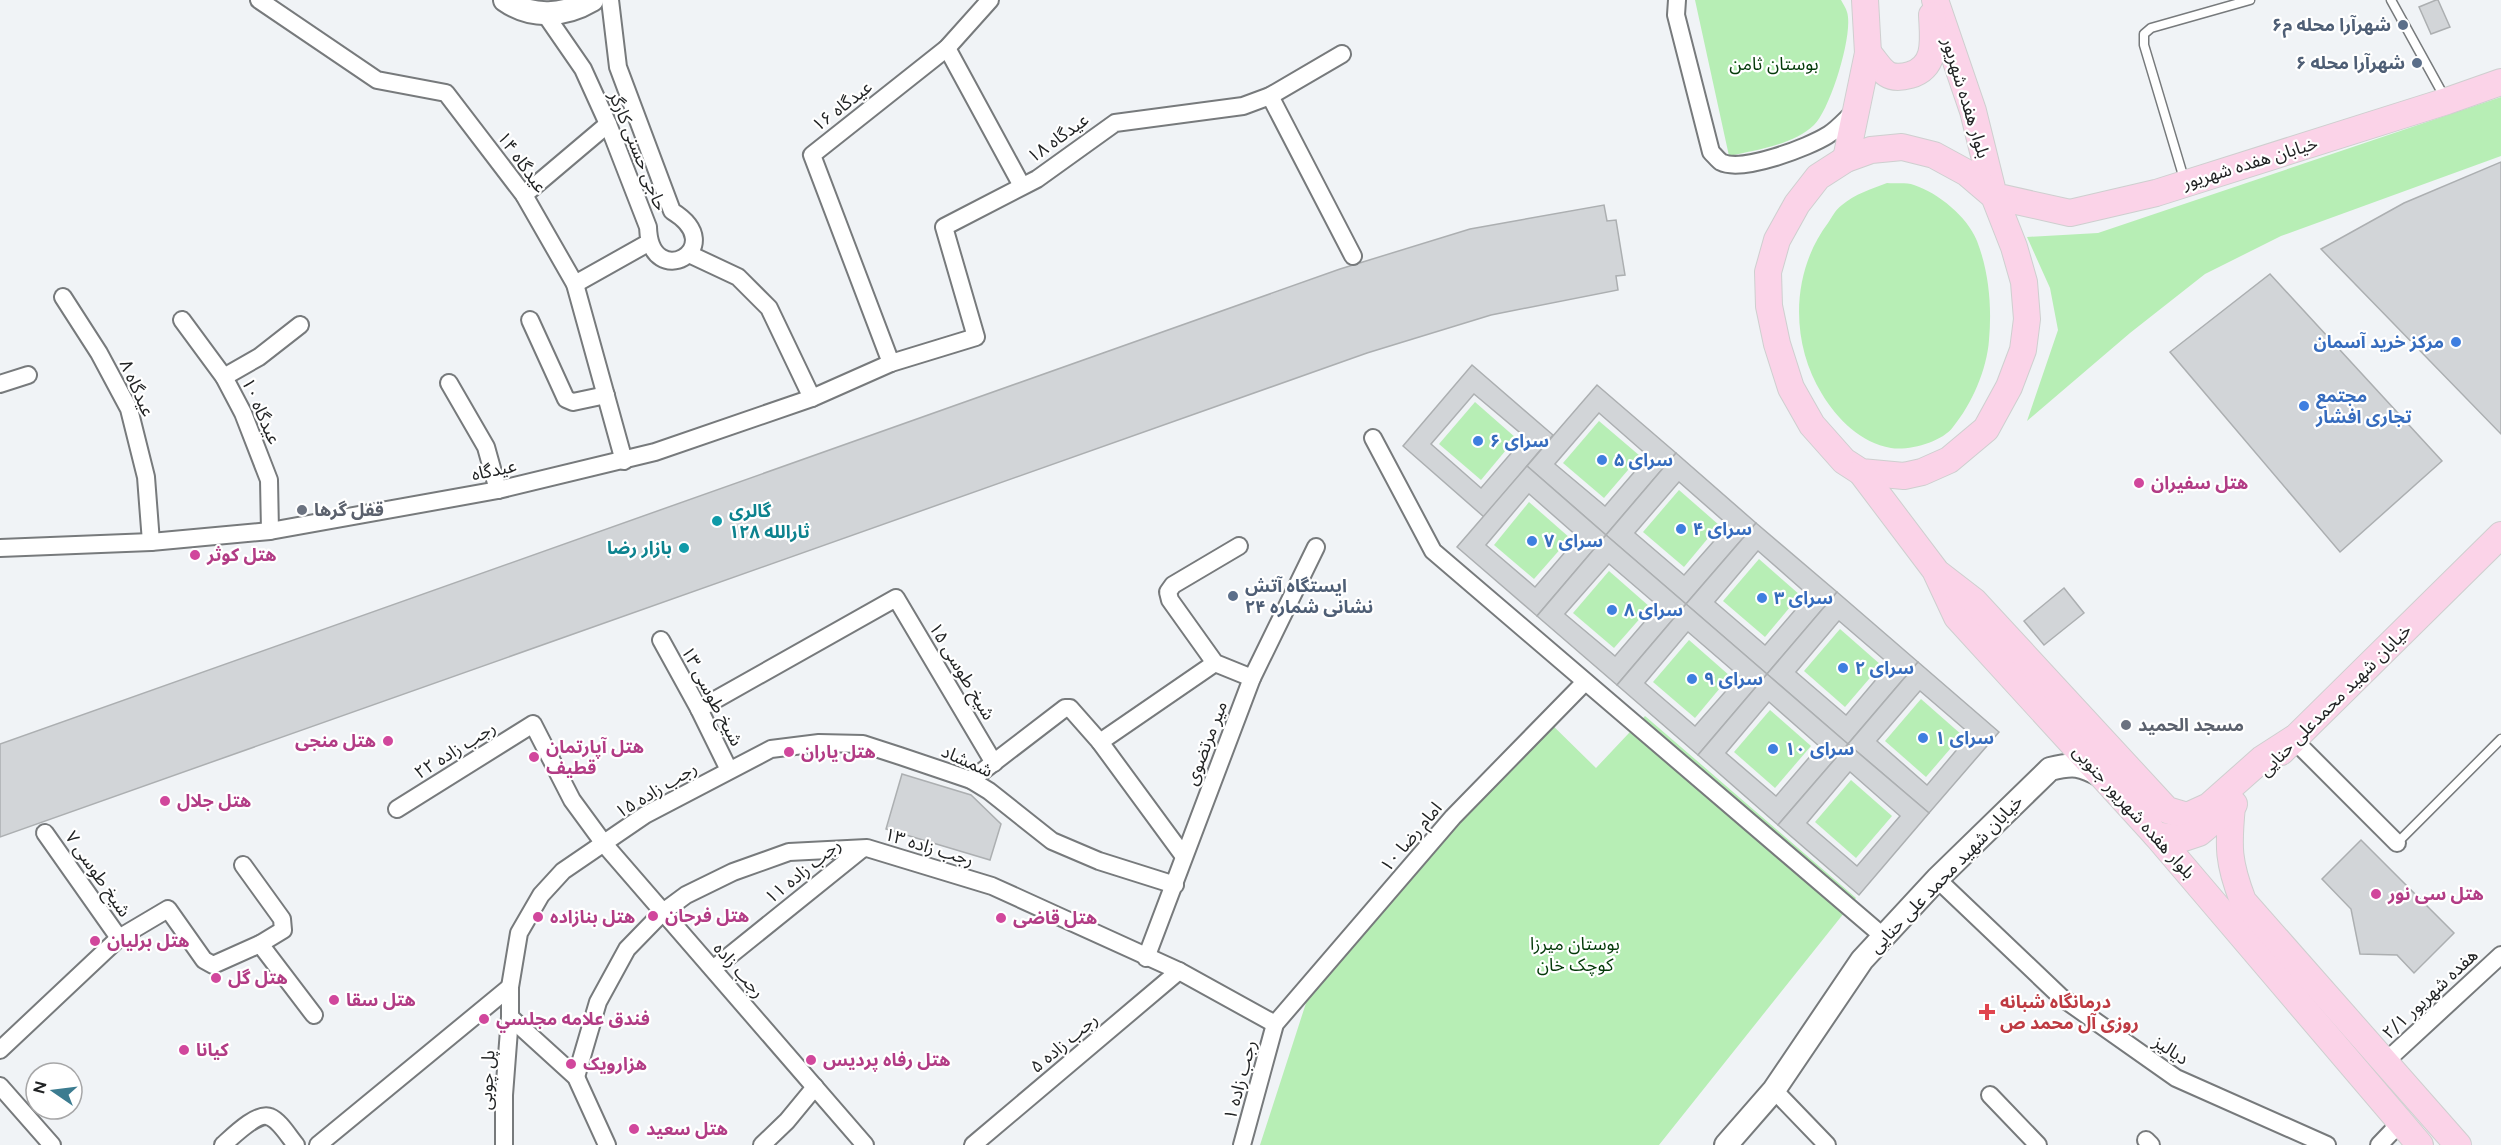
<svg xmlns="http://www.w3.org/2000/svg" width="2501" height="1145" font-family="Figtree,'Noto Sans Arabic',sans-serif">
<rect width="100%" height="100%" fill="#f0f3f6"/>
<!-- green -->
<g fill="#b7eeb5">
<path d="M1695,0H1841C1843,4 1846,8 1847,12C1854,33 1830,110 1814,125C1793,145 1756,150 1729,156Z"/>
<path d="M2501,97V156L2281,236L2205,274L2130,333L2027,421L2058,330L2050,288L2027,237L2098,233Z"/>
<path d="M1887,183C1895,184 1906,182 1914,185C1938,193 1967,216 1977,241C1989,272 1992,307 1989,340C1987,369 1972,404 1953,427C1942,442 1909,451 1891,448C1861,443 1837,419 1822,394C1790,342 1791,272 1828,223C1832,217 1836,209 1842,205C1855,194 1871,189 1887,183Z"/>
<path d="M1475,402L1516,438L1481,480L1439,444Z"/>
<path d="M1599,421L1640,456L1604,498L1563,463Z"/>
<path d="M1679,490L1719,525L1684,567L1643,532Z"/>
<path d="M1529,502L1570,538L1534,579L1494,545Z"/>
<path d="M1759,559L1800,595L1765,637L1723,601Z"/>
<path d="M1609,571L1650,607L1614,648L1573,613Z"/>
<path d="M1840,629L1881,665L1845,707L1804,671Z"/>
<path d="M1689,640L1730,676L1695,718L1653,682Z"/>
<path d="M1921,699L1962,735L1926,777L1885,741Z"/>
<path d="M1770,710L1811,746L1775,788L1734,752Z"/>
<path d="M1541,714L1596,768L1645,716L1856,898L1659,1145H1260L1306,1003L1412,862Z"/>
<path d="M1851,780L1892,816L1856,858L1815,822Z"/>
</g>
<!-- building -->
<g fill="#d2d5d8" stroke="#acafb1" stroke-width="1.5" fill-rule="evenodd">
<path d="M2436,0H2438L2450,27L2431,34L2419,7Z"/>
<path d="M2501,162V434L2321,249L2404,203Z"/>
<path d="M1604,205L1607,221L1616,220L1625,275L1616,276L1618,290L1491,315L1367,353L0,837V744L1340,269L1470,229Z"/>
<path d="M2270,274L2442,461L2340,552L2170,352Z"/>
<path d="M1472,365L1553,435L1484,517L1403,446ZM1474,394L1525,437L1481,488L1431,444Z"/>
<path d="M1597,385L1676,453L1606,535L1527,466ZM1599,413L1648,456L1605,506L1555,464Z"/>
<path d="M1676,453L1756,523L1686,604L1606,535ZM1679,482L1728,525L1684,575L1635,533Z"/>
<path d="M1527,466L1606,535L1537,616L1457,547ZM1529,494L1578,537L1535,587L1486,545Z"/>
<path d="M1756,523L1837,592L1767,674L1686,604ZM1758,551L1808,595L1765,645L1715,602Z"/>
<path d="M1606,535L1686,604L1617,685L1537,616ZM1609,564L1658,606L1615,656L1565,614Z"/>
<path d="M2064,588L2084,613L2044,645L2024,621Z"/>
<path d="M1837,592L1918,662L1848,744L1767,674ZM1839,621L1889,664L1846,715L1796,672Z"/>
<path d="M1686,604L1767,674L1698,755L1617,685ZM1688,632L1739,676L1695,726L1645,683Z"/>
<path d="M1918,662L1999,732L1929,813L1848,744ZM1920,691L1970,734L1927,785L1877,741Z"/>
<path d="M1767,674L1848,744L1778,825L1698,755ZM1769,702L1819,746L1776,796L1726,753Z"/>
<path d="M1848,744L1929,813L1859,895L1778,825ZM1850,772L1900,816L1857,866L1807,823Z"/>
<path d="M902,774L971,795L1001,824L990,860L886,829Z"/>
<path d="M2361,840L2454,933L2414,973L2397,955L2360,954L2351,909L2322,879Z"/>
</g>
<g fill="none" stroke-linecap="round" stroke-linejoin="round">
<!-- lane casing -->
<g stroke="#777a7c" stroke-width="11">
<g id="lane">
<path d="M2391,0L2445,98"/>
<path d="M2185,182L2144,45V34L2151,28L2250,0"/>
<path d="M2397,843L2501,739"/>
</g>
</g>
<!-- street casing -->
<g stroke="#777a7c" stroke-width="20">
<g id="street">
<path d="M259,0L377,80L446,93L524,195L575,284L624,461"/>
<path d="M1677,0L1676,15L1711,152C1714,155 1718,160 1721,162C1742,173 1809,147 1828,135C1838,129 1847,118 1856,110"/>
<path d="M545,14L583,69L608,124L648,227C650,293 732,248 672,211L618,67L610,0"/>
<path d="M947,48L1022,186"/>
<path d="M1270,96L1353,256"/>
<path d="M524,195L608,124"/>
<path d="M689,254L738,277L769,308L812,398"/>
<path d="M575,284L648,243"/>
<path d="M63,297L99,353L129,409L146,477L151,542"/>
<path d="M182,320L224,377L243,413L269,480L270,531"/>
<path d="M530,320L566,399L573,402L606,395"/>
<path d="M891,363L812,155L947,48L990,0"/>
<path d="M224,377L259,357L300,325"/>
<path d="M449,383L486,447L498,490"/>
<path d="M0,384L28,375"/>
<path d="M1373,438L1433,551L1884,937"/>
<path d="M1239,546L1173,585L1168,592L1170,600L1215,663L1252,678"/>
<path d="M0,548L151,542L270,531L498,490L655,452L812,398L891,363L976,337L944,227L1037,179L1115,123L1243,106L1270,96L1342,54"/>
<path d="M661,640L699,709L729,770"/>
<path d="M699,709L896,598L994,763"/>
<path d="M2293,739L2397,843"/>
<path d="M1100,742L1215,663"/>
<path d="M971,780L1065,708H1070L1100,742L1183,855"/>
<path d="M397,809L533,724L572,800L605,845L865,1145"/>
<path d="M45,833L119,938"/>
<path d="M243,865L282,919L283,930L260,944"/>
<path d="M1937,879L2061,997L2176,1078L2327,1145"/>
<path d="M1146,958L1252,678L1316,547"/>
<path d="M713,969L862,849"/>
<path d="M510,1017L576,1077L607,1145"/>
<path d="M0,1050L119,938L168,909L204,960L213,965L260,944L314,1015"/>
<path d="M2385,1062L2501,955"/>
<path d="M576,1077L598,1002L627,949L663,912L686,895L733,872L789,852L867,848L992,886L1179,971L1275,1024"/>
<path d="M0,1086L52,1145"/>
<path d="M1774,1090L1827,1145"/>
<path d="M1990,1095L2038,1145"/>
<path d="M2146,1140L2151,1145"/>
<path d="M223,1145C232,1137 258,1111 270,1117C280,1121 289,1137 296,1145"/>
<path d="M318,1145L510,987"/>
<path d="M504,1145V1095L510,1017V987L519,933L541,895L563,871L645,815L771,749L819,743L863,744L900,756L971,780L989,791L1052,841L1099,861L1175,885"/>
<path d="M762,1145L787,1121L815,1087"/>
<path d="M973,1145L1179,971"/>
<path d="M1242,1145L1275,1024L1453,817L1585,682"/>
<path d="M2379,1145L2401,1122"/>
</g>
</g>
<!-- secondary casing -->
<g stroke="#777a7c" stroke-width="26">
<g id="secondary">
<path d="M505,0C532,19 565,16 592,0"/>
<path d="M1726,1145L1774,1090L1862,960L1937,879L2050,769C2073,763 2081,764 2102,776"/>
</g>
</g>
<!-- primary casing -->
<g stroke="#cecfcf" stroke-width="28">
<g id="primary">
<path d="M1935,0L1973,111L1994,196L2070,213L2156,193L2447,101L2501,82"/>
<path d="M1868,53C1874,59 1880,70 1887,74C1893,78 1903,77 1910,75C1938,67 1933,38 1932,15"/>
<path d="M1902,147L1934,155L1967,173L1994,196L2014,247L2024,282L2027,319L2023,350L2009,387L1986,429L1949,460L1922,472L1904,476L1861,472L1844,461L1812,425L1791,388L1777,344L1769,306L1768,272L1777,240L1797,204L1818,177L1846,159L1871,150Z"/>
<path d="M1846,159L1868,53L1865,0"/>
<path d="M1861,472L1935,570L1957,617L2156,835L2420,1145"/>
<path d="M1939,574L1974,601L2167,810L2187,816L2209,806L2262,759L2293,739"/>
<path d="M2281,752L2501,535"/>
<path d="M2232,806C2228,847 2228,862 2243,901L2458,1145"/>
<path d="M2156,835L2181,839L2199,833L2234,804"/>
</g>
</g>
<!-- lane -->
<use href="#lane" stroke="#fff" stroke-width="8"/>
<!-- street -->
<use href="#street" stroke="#fff" stroke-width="16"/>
<!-- secondary -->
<use href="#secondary" stroke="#fff" stroke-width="22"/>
<!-- primary -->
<use href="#primary" stroke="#fbd3e8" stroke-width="26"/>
</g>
<!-- markers -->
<g fill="#5c6f8a" stroke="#fff" stroke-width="2">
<circle cx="2403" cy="25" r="6"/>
<circle cx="2417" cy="63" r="6"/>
<circle cx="1233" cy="596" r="6"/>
</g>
<g fill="#3f7fe0" stroke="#fff" stroke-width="2">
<circle cx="2456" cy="342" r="6"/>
<circle cx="2304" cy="406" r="6"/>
<circle cx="1478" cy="441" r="6"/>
<circle cx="1602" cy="460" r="6"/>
<circle cx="1681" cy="529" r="6"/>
<circle cx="1532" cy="541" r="6"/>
<circle cx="1762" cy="598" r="6"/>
<circle cx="1612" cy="610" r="6"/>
<circle cx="1843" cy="668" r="6"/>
<circle cx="1692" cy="679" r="6"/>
<circle cx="1923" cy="738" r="6"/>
<circle cx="1773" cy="749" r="6"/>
</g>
<g fill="#d1479c" stroke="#fff" stroke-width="2">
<circle cx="2139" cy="483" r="6"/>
<circle cx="195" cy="555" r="6"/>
<circle cx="388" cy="741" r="6"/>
<circle cx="789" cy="752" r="6"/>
<circle cx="534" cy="757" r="6"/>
<circle cx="165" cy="801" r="6"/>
<circle cx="2376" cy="894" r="6"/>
<circle cx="653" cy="916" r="6"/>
<circle cx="538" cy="917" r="6"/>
<circle cx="1001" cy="918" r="6"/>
<circle cx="95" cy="941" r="6"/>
<circle cx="216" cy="978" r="6"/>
<circle cx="334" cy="1000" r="6"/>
<circle cx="484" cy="1019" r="6"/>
<circle cx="184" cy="1050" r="6"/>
<circle cx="811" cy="1060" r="6"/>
<circle cx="571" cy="1064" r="6"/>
<circle cx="634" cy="1129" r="6"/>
</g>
<g fill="#6b7280" stroke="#fff" stroke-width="2">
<circle cx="302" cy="510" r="6"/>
<circle cx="2126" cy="725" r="6"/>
</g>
<g fill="#0f9aa8" stroke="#fff" stroke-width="2">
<circle cx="717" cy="521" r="6"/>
<circle cx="684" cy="548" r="6"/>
</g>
<path fill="#e0444e" stroke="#fff" stroke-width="2" d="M1984 1003h6v6h6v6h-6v6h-6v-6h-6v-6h6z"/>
<g text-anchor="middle" stroke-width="4.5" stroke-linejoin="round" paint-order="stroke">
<!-- service labels -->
<g font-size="18" font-weight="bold" fill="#4e5e75" stroke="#fff" text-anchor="end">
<text x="2391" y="31">شهرآرا محله م۶</text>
<text x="2405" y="69">شهرآرا محله ۶</text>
<text x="1245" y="592" text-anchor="start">ایستگاه آتش<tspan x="1245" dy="21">نشانی شماره ۲۴</tspan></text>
</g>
<!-- park labels -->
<g font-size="18" fill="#033908" stroke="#fff">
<text x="1774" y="70">بوستان ثامن</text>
<text x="1575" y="950">بوستان میرزا<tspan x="1575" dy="21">کوچک خان</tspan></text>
</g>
<!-- street labels -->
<g font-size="18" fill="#222425" stroke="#fff">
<text transform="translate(1966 98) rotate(73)" y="6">بلوار هفده شهریور</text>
<text transform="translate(842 106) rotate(-38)" y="6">عیدگاه ۱۶</text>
<text transform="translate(1058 138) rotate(-36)" y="6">عیدگاه ۱۸</text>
<text transform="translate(638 151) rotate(68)" y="6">حاجی حسنی کارگر</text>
<text transform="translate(522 162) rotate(54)" y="6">عیدگاه ۱۴</text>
<text transform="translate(2250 163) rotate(-17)" y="6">خیابان هفده شهریور</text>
<text transform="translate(137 388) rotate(66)" y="6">عیدگاه ۸</text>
<text transform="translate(261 411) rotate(66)" y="6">عیدگاه ۱۰</text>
<text transform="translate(494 470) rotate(-12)" y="6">عیدگاه</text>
<text transform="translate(962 671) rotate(59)" y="6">۱۵ شیخ طوسی</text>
<text transform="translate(712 696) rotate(62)" y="6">شیخ طوسی ۱۳</text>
<text transform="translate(2335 700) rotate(-45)" y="6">خیابان شهید محمدعلی حنایی</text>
<text transform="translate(1206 743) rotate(-69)" y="6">میر مرتضوی</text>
<text transform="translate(455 750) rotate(-32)" y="6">رجب زاده ۲۲</text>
<text transform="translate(967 761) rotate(24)" y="6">شمشاد</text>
<text transform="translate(656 790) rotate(-31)" y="6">رجب زاده ۱۵</text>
<text transform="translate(2134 812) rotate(48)" y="6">بلوار هفده شهریور جنوبی</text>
<text transform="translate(1411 837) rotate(-50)" y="6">امام رضا ۱۰</text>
<text transform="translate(929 847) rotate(17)" y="6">رجب زاده ۱۳</text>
<text transform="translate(803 871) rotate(-39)" y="6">رجب زاده ۱۱</text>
<text transform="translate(98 874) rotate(55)" y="6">شیخ طوسی ۷</text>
<text transform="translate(1946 874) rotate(-46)" y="6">خیابان شهید محمد علی حنایی</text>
<text transform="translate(739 970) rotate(49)" y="6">رجب زاده</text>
<text transform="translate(2430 994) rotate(-43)" y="6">هفده شهریور ۲/۱</text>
<text transform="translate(1064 1043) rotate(-40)" y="6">رجب زاده ۵</text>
<text transform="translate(2171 1050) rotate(33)" y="6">دیالیز</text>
<text transform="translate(487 1080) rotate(-87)" y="6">پل چوبی</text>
<text transform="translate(1240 1080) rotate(-75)" y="6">رجب زاده ۱</text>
</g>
<!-- shop labels -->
<g font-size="18" font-weight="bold" fill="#366cbe" stroke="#fff" text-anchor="start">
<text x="2444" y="348" text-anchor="end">مرکز خرید آسمان</text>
<text x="2316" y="402">مجتمع<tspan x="2316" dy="21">تجاری افشار</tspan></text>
<text x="1490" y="447">سرای ۶</text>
<text x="1614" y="466">سرای ۵</text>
<text x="1693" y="535">سرای ۴</text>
<text x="1544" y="547">سرای ۷</text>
<text x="1774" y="604">سرای ۳</text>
<text x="1624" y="616">سرای ۸</text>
<text x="1855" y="674">سرای ۲</text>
<text x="1704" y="685">سرای ۹</text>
<text x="1935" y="744">سرای ۱</text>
<text x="1785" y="755">سرای ۱۰</text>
</g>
<!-- hotel labels -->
<g font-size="18" font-weight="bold" fill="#b23c85" stroke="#fff" text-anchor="start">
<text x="2151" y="489">هتل سفیران</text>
<text x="207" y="561">هتل کوثر</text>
<text x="376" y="747" text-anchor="end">هتل منجی</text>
<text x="546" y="753">هتل آپارتمان<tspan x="546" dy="21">قطیف</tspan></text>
<text x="801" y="758">هتل یاران</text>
<text x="177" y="807">هتل جلال</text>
<text x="2388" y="900">هتل سی نور</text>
<text x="665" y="922">هتل فرحان</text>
<text x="550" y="923">هتل بنازاده</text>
<text x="1013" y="924">هتل قاضی</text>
<text x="107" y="947">هتل برلیان</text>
<text x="228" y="984">هتل گل</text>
<text x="346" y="1006">هتل سقا</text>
<text x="496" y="1025">فندق علامه مجلسي</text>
<text x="196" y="1056">كيانا</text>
<text x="823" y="1066">هتل رفاه پردیس</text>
<text x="583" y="1070">هزارویک</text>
<text x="646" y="1135">هتل سعید</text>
</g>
<!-- worship labels -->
<g font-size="18" font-weight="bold" fill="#5b616d" stroke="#fff" text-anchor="start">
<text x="314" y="516">قفل گرها</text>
<text x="2138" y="731">مسجد الحمید</text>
</g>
<!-- culture labels -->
<g font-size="18" font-weight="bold" fill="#0d838f" stroke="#fff" text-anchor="start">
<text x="729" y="517">گالری<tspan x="729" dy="21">ثارالله ۱۲۸</tspan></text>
<text x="672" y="554" text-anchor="end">بازار رضا</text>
</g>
<!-- health labels -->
<g font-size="18" font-weight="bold" fill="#be3a42" stroke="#fff" text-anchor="start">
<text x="2000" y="1008">درمانگاه شبانه<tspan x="2000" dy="21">روزی آل محمد ص</tspan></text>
</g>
</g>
<!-- north arrow -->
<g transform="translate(54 1091) rotate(284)"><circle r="28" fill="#ffffff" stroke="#a7a7a8" stroke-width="1.5"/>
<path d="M0-4.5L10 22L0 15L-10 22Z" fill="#3c7c90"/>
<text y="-9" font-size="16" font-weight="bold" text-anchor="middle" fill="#222425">N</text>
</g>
</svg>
